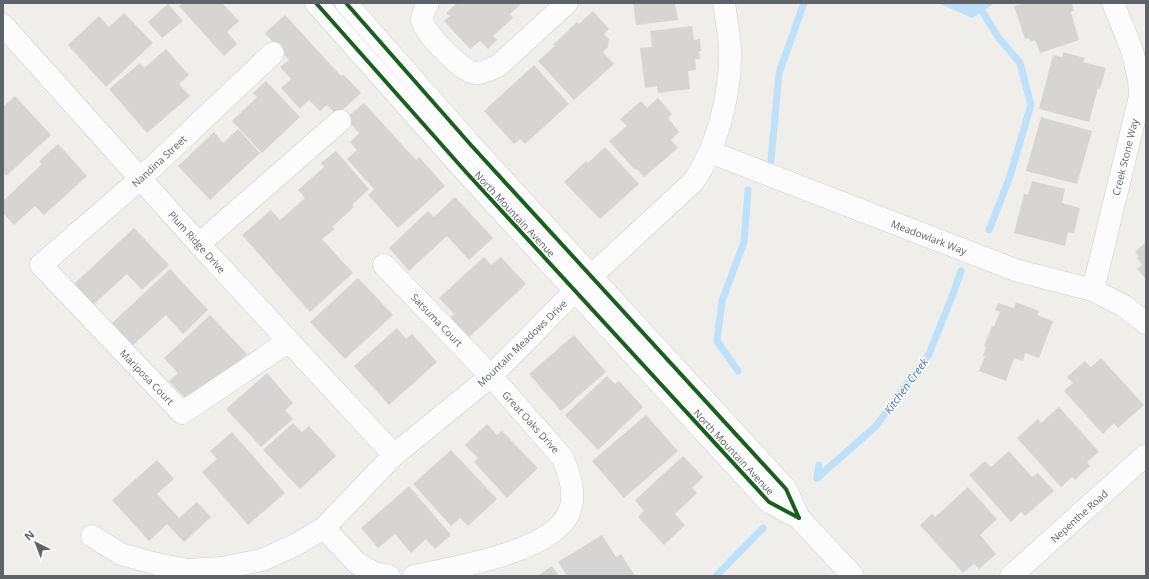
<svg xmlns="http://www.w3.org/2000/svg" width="1149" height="579" font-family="'Open Sans',sans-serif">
<rect width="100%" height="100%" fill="#efeeea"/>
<!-- water -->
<path fill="#bfe0f9" d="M938,3H992V5L972,18Z"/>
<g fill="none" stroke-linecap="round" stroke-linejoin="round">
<!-- stream -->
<g stroke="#bfe0f9" stroke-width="7">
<path d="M980,3L982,11L998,37L1020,63L1031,105L1009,179L989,230"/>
<path d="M771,160L779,73L804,3"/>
<path d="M738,371L717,341L722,301L744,242L748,190"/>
<path d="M817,478L876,426L929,354L953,294L961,271"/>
<path d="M817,478L819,465"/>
<path d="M716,576L763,528"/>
</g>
</g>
<!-- building -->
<g fill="#d6d5d3">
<path d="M183,3H222L239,21L227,32L237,44L224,56L179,6Z"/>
<path d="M457,3H461L462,5L464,3H522L510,14L513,18L493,36L497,40L488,49L480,41L470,49L444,21L450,16L446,13Z"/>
<path d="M633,3H675L678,20L636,25Z"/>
<path d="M1025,3H1072L1074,11L1071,12L1079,40L1040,53L1035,40L1030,42L1029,38L1025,39L1014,6Z"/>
<path d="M168,4L183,21L162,38L148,22Z"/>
<path d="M593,11L609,29L604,34L609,39L608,47L603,52L614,64L574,100L538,61L555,46L553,45L577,22L579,24Z"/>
<path d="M124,13L153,43L106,87L68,45L99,16L109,27Z"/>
<path d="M285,15L341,76L343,74L361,93L337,115L327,105L320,111L309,100L300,109L281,88L291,79L280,67L289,60L265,33Z"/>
<path d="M692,26L694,40L700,39L701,51H699L700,59H695L696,70L688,71L690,89L658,93L657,86L645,88L640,48L652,47L650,31Z"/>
<path d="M166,49L189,75L179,84L190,96L147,133L109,89L140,63L144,68Z"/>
<path d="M1063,52L1085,58L1083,62L1106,68L1100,89L1098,88L1089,122L1039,109L1053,55L1062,57Z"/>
<path d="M534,65L569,104L525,144L520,139L514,144L484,111Z"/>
<path d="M266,81L300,117L262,153L232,121L257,97L253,93Z"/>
<path d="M15,96L51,135L6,176L3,172V107Z"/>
<path d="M658,98L672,114L668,118L679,132L671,140L678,148L644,177L636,168L635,170L609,141L627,126L620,119L641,101L647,108Z"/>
<path d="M364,103L416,160L419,157L445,186L398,228L368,195L374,189L347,159L357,150L350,142L359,133L346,118Z"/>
<path d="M1041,117L1092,131L1077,184L1026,171Z"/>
<path d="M238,129L260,153L210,200L178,166L214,132L223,143Z"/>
<path d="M58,144L87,176L44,215L35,206L14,225L3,213V201L42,164L39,161Z"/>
<path d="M605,147L639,184L600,219L564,182L586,161L588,163Z"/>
<path d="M336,151L369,189L352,205L354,207L332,227L335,229L322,239L353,273L310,312L242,235L271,210L280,220L305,198L298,190L324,167L321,163Z"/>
<path d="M1032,181L1065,189L1062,203L1080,208L1074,233L1068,232L1065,246L1014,233L1024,194L1028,195Z"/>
<path d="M455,197L493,238L469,260L447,236L409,271L389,248L428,211L434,217Z"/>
<path d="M134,228L169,265L142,290L127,274L93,305L74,284Z"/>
<path d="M1146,242V279L1137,269L1142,265L1137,258L1139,256L1135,252Z"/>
<path d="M484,257L491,265L501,257L526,284L467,339L448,319L454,314L439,298Z"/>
<path d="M170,269L208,310L183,334L166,315L132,346L111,324Z"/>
<path d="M358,278L393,315L345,359L310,322Z"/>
<path d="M1016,302L1039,311L1037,315L1053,321L1039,358L1025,353L1023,361L1014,358L1006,381L979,371L985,356H983L986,347L984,346L992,326H994L1000,312L995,310L998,303L1014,308Z"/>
<path d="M210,315L247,354L192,405L169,381L178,373L164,358Z"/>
<path d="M397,328L406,339L412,334L437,362L389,405L354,366Z"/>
<path d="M574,335L606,372L561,411L529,374Z"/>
<path d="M1101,358L1144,405L1118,428L1114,423L1103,434L1064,391L1073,383L1067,377L1085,361L1091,367Z"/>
<path d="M267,373L293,403L285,410L293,419L261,447L226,409Z"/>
<path d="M607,376L615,384L619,381L643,407L598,450L565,415Z"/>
<path d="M1059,407L1099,452L1087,462L1090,466L1075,480L1072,477L1061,487L1017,438L1038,419L1041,423Z"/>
<path d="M646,415L678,451L624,498L592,461Z"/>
<path d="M293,423L302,432L309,426L336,456L300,489L263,450Z"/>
<path d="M487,424L497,435L502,431L538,468L507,498L474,462L478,458L465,445Z"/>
<path d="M232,432L285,493L248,525L202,472L217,459L210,451Z"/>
<path d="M451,450L497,499L468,526L460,518L451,526L413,484Z"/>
<path d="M1009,451L1032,477L1038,473L1054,491L1025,516L1021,512L1011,522L969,475L985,461L991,467Z"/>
<path d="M683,456L703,477L692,488L697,493L675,514L685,525L664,545L638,517L644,511L635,500Z"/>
<path d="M157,460L174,479L157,494L179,518L197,502L211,517L184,542L167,524L149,541L112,500Z"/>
<path d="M409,486L451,535L435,549L426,539L411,553L395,534L378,548L361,528Z"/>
<path d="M968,487L997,519L980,535L996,554L979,569L974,564L963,573L920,525L932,514L935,517Z"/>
<path d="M602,535L616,557L621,554L635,576H567L558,562Z"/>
<path d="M552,566L559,576H537Z"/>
</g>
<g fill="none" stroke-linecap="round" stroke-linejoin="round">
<!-- minor casing -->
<g stroke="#cbcccc" stroke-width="23">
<g id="minor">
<path d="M316,3L465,171L769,502L799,518L853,576"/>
<path d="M346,3L470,144L786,489L799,518"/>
<path d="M428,3C425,9 422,14 422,20C423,32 460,68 471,72C480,75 489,70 498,66L567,3"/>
<path d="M3,25L199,244L394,455"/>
<path d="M273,53L140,179L41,265L182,413L289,341"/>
<path d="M710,152L1018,271L1093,290L1124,306L1146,323"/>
<path d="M199,244L340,121"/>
<path d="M384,265L491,376L562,457C569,472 576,493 570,510C556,552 452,568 414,576"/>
<path d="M1093,290L1140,96L1139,79L1132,50L1113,3"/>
<path d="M324,528L357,563L375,573L389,576"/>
<path d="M92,536L121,554L157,564L188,570L221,568L262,560L295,545L324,528L394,455L491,376L575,291L693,182C717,148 731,93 730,51C730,36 726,19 724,3"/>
<path d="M1011,576L1146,455"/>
</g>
</g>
<!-- minor -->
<use href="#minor" stroke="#fdfcfc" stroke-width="22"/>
<!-- cycleway casing -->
<g stroke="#fff" stroke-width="6">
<g id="cycleway">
<path d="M316,3L465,171L769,502L799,518"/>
<path d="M346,3L470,144L786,489L799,518"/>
</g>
</g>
<!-- cycleway -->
<use href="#cycleway" stroke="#1b5e20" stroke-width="4"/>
</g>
<g text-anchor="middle" stroke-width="3" stroke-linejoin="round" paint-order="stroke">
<!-- street labels -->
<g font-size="10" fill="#5f6368" stroke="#fff">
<text transform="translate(1125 157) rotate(-76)" y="4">Creek Stone Way</text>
<text transform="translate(159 161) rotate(-43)" y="4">Nandina Street</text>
<text transform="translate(515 214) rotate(47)" y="4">North Mountain Avenue</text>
<text transform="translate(929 237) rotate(21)" y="4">Meadowlark Way</text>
<text transform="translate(197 242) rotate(48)" y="4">Plum Ridge Drive</text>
<text transform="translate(437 320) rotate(46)" y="4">Satsuma Court</text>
<text transform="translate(522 343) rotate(-44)" y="4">Mountain Meadows Drive</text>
<text transform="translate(147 377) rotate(46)" y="4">Mariposa Court</text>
<text transform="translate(531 422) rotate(48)" y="4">Great Oaks Drive</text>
<text transform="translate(734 452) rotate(47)" y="4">North Mountain Avenue</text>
<text transform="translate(1079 516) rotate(-42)" y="4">Nepenthe Road</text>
</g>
<!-- water labels -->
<g font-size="11" font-style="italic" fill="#4174aa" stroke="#fff">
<text transform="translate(906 386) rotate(-54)" y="4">Kitchen Creek</text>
</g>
</g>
<!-- border -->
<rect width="1149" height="579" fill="none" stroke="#5f6368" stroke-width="8"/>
<!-- north arrow -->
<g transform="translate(36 543) rotate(318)" stroke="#ffffff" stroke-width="3" paint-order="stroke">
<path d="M0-3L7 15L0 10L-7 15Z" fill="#5f6368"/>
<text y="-6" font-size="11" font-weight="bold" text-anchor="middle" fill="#5f6368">N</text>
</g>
</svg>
